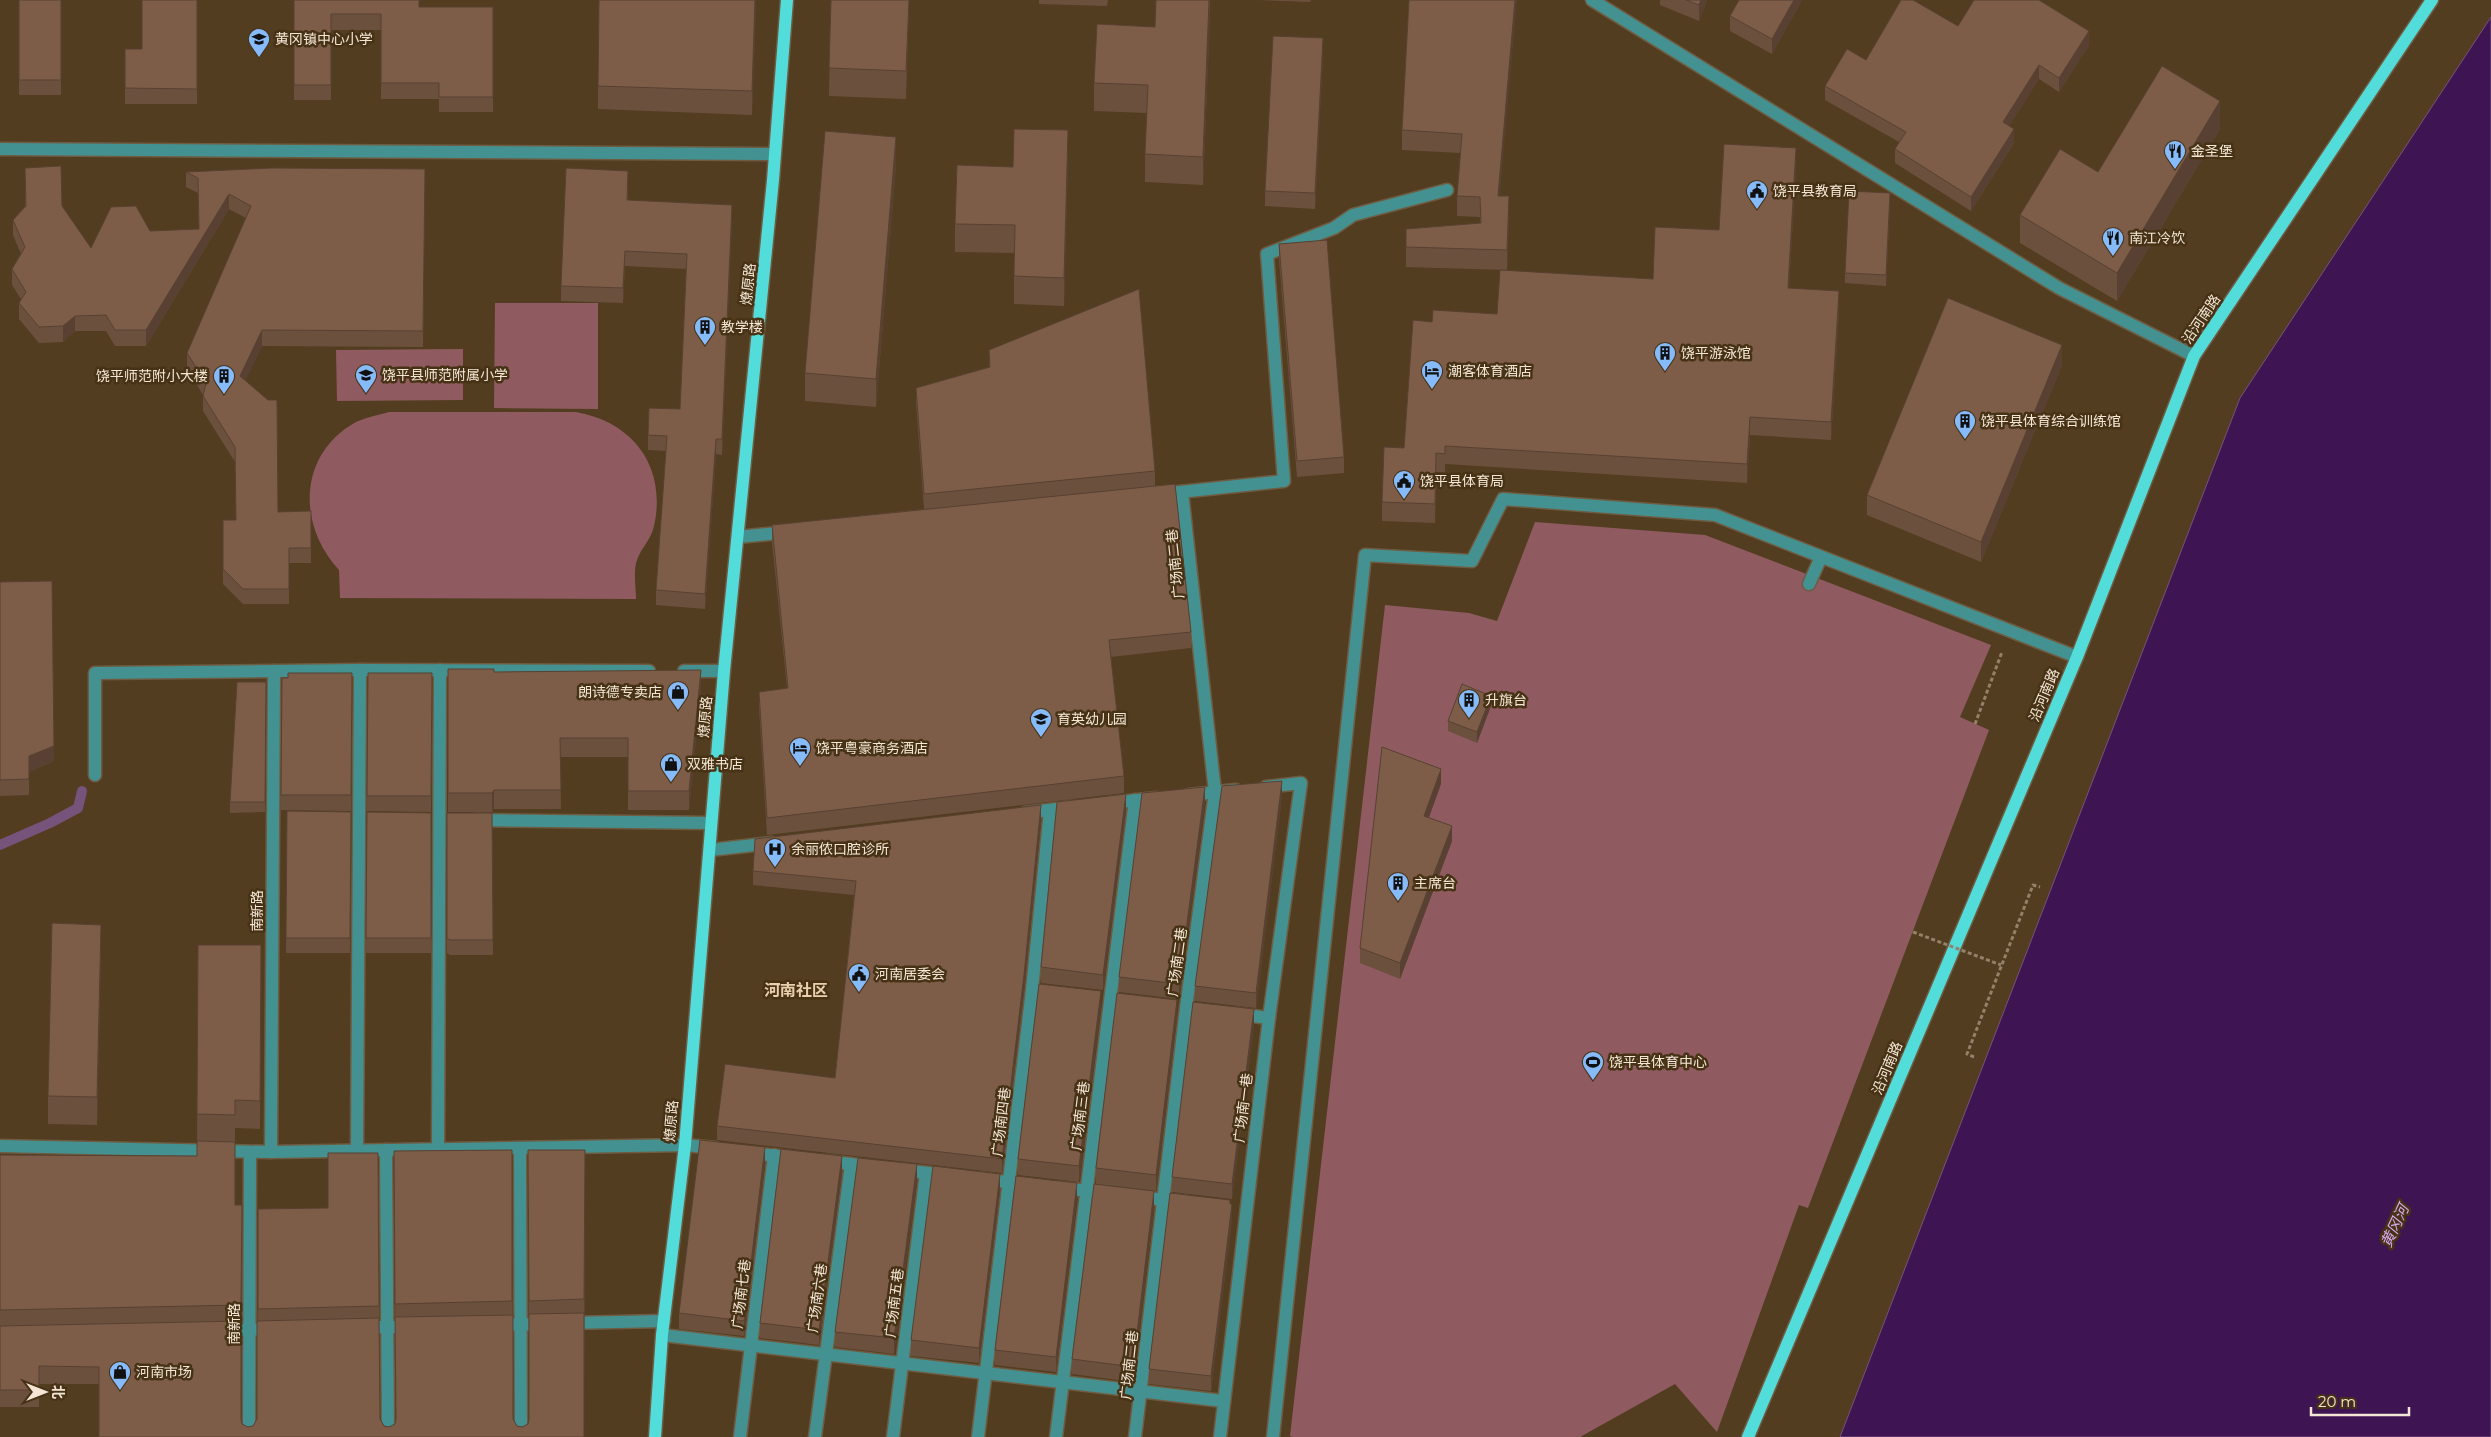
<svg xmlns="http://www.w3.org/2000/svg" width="2491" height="1437" font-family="Montserrat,'Noto Sans SC',sans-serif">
<rect width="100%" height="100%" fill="#523d20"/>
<!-- green -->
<g fill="#8f5b60">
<path d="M495,303H598V409L494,408Z"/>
<path d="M463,349V400L337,401L336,350Z"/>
<path d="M389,412H576C634,422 667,468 654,526C651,540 641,548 637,560C633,570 636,588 636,599L340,598L339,570C297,525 298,454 356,422C367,417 378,415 389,412Z"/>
<path d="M1535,522L1705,535L1991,645L1960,717L1989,730L1808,1208L1799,1205L1717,1432L1675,1384L1580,1437H1293L1290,1436L1385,605L1469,613L1497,621Z"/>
</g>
<!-- water -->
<path fill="#3f1453" stroke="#75537a" d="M2491,17V1437H1840L2240,398Z"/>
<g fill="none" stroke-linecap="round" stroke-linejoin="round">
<!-- stream -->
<path stroke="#75537a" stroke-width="10" d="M0,845L50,823L78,808L82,791"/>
<!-- minor casing -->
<g stroke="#6f5b41" stroke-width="15">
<g id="minor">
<path d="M1592,0L2059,288L2194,356"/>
<path d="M0,149L774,154"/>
<path d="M1161,494L1284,481L1267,254L1334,228L1353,215L1447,190"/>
<path d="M738,537L788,532"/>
<path d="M1809,584L1821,557"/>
<path d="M684,671H724"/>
<path d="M95,775V673L360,670L649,671"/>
<path d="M1189,795L1236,790"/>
<path d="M1110,803L1157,798"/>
<path d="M1025,813L1072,807"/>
<path d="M476,820L711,823"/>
<path d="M710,850L772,843"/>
<path d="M1237,1014L1269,1018"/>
<path d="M0,1146L271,1152L685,1145L715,1148"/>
<path d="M438,1149L440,670"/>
<path d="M520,1149L521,1437"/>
<path d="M357,1150L360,670"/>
<path d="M386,1150L388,1437"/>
<path d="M271,1152L274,671"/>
<path d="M750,1153L797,1158"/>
<path d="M827,1161L874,1167"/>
<path d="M901,1170L948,1175"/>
<path d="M983,1179L1030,1185"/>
<path d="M1060,1188L1110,1193"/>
<path d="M1137,1197L1187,1202"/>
<path d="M569,1323L664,1321"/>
<path d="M496,1325L546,1324"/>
<path d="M364,1327H411"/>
<path d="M226,1330L274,1329"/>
<path d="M662,1335L1223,1401"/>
<path d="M249,1437L250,1152"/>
<path d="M740,1437L774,1155"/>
<path d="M815,1437L851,1164"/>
<path d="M893,1437L926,1173"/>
<path d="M978,1437L1032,990L1050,810"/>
<path d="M1056,1437L1135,800"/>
<path d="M1135,1437L1186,1008L1215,792L1182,492"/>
<path d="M1220,1437L1269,1018L1301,783L1266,787"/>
<path d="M1273,1437L1365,555L1472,561L1503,499L1715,515L2077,657"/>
</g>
</g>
<!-- major casing -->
<g stroke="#6f5b41" stroke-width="15">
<g id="major">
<path d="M655,1437L662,1335L685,1145L724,671L773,180L787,0"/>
<path d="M1748,1437L2077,657L2194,356L2432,0"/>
</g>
</g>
<!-- path -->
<g stroke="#938169" stroke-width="3" stroke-dasharray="4 2.5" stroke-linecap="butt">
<path d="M1975,724L2002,652"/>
<path d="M1974,1057L1967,1054L2033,885L2040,887"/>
</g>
<!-- minor -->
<use href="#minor" stroke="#439291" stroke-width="12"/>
<!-- major -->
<use href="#major" stroke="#52dcda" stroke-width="12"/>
<!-- path-bridge -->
<path stroke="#938169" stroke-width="3" stroke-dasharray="4 2.5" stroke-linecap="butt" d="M1913,932L2001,965"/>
</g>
<!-- wall -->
<g fill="#6c503e">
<rect x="19" y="0" width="42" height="95"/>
<path d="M197,0V104H125V49H142Z"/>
<path d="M294,0L419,7H493V112H439V99H381V30H331V100H294Z"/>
<path d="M756,0L752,115L598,109V86Z"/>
<path d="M831,0H909L906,99L829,96Z"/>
<path d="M1039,0H1108L1107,6L1039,4Z"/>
<path d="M1210,0V18L1203,185L1145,182V154L1147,113L1094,111V83L1155,27Z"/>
<path d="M1257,0H1311L1310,2Z"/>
<path d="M1409,0L1509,216L1507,270L1406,267V229L1480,223V217L1457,216V196L1461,153L1402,150V130Z"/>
<path d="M1660,0H1707L1699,21L1660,5Z"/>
<path d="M1739,0H1802L1772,54L1730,31V16Z"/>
<path d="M1958,26L2089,45L2059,92L2039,79L2009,126L2014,143L1971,211L1895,163V149L1899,142L1825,100V86Z"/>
<path d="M1323,54L1315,209L1265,206V191Z"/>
<path d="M2220,129L2117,301L2020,243V215L2098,172Z"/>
<path d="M1068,158L1064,306L1014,304V253L955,252V224L1013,167Z"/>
<path d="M896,165L876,407L805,401V373Z"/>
<path d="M1796,167L1789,288L1839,309L1831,440L1750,435L1747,483L1445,464V473L1436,472L1435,523L1382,521V502L1404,448L1432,322L1497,314L1653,279L1719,230Z"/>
<path d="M25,168L62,206L91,248L199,229L198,193L186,187V172L425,169L423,347L262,346L245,381L278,512L311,511V563H289V604H243L223,584V520H236L235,462L203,411V395L187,368V353L246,218L229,209L146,346H115L106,331H75L63,342L39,343L19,319V303L21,299L12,285V269L21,254L13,235V220L25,206Z"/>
<path d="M628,186V200L732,221L722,455L716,454L705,609L656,605V590L666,451L648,450V435L680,409L686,269L625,266L623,303L561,301V286Z"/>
<path d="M1890,204L1886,286L1845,283V273Z"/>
<path d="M1279,244L1344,457V473L1297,477L1279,260Z"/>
<path d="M989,350L1155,471V486L1191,632V648L1111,657L1124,776V793L767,835L759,708V692L787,688L772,542V525L924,509L916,403V388L989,367Z"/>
<path d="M2062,365L1981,562L1867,515V495Z"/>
<path d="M0,582L54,761L29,772V795L0,796Z"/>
<path d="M448,669L494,672L701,689L689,810H628V757H560L561,809H494L492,812H448Z"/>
<path d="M352,673L351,811L281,810L282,678Z"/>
<path d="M368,673H432L431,812L367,811Z"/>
<path d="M266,682L265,812L230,813V802Z"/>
<path d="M1491,706L1477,743L1448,731V721Z"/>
<path d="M1441,784L1429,817L1452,841L1400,979L1360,963V948Z"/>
<path d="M1282,796L1256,1008L1195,1001V986Z"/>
<path d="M1205,803L1179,999L1119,992V977Z"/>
<path d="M1126,809L1103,990L1041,983V967Z"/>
<path d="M287,811L351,812L350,953H286Z"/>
<path d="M367,812L431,813V953H366Z"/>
<path d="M447,813H492L493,955H450L447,953Z"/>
<path d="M1041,819L1024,989L1002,1173L717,1140V1126L835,1078L854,895L753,885V871Z"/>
<path d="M198,945H261L260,1129L235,1128V1205H242L241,1419L242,1424L248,1427L253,1426L257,1419L258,1209L328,1208L378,1153L380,1419L384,1426L389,1427L395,1424L396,1420L394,1151L512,1150L513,1419L517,1426L522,1427L528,1424L529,1419L528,1150H585L584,1437H99V1384H39V1407H0V1155L197,1156Z"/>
<path d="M101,953L97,1125L48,1124V1096Z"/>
<path d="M1101,1006L1079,1182L1018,1175V1159Z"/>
<path d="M1177,1015L1156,1191L1096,1184V1168Z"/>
<path d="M1254,1024L1232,1199L1172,1192V1177Z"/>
<path d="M765,1162L744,1336L679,1329V1313Z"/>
<path d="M842,1171L819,1345L760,1338V1323Z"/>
<path d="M917,1180L894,1354L835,1347V1332Z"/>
<path d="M1000,1189L979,1363L911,1356V1340Z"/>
<path d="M1077,1198L1056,1372L995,1365V1350Z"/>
<path d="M1230,1204L1232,1219L1211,1391L1149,1384V1369Z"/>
<path d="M1154,1207L1133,1382L1072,1374V1359Z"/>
</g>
<!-- shaded-wall -->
<g fill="#584132">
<path d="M755,0H756L752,115V91Z"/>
<path d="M1209,0L1210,18L1203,185V157Z"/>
<path d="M1515,0H1517L1498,216V196Z"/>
<path d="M1701,0H1707L1699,21V5Z"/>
<path d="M1794,0H1802L1772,54V39Z"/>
<path d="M2089,31V45L2059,92V78Z"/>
<path d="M1323,38V54L1315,209V193Z"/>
<path d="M2039,65V79L2003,136V122Z"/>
<path d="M2220,101V129L2117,301V273Z"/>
<path d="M2014,129V143L1971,211V197Z"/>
<path d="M1068,130V158L1064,306V278Z"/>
<path d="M896,137V165L876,407V379Z"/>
<path d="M1796,148V167L1788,306V288Z"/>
<path d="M1890,193V204L1886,286V275Z"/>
<path d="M229,194V209L146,346V330Z"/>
<path d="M1509,196V216L1507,270V250Z"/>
<path d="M732,205V221L722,455V439Z"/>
<path d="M625,251V266L623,303V288Z"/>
<path d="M1839,291V309L1831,440V422Z"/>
<path d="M75,316V331L63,342V326Z"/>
<path d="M262,330V346L240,392V376Z"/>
<path d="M2062,345V365L1981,562V542Z"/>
<path d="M1750,417V435L1747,483V464Z"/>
<path d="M716,439V454L705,609V594Z"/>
<path d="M701,670V689L689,810V791Z"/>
<path d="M1491,696V706L1477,743V732Z"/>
<path d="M54,746V761L29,772V756Z"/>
<path d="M1441,769V784L1424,831V816Z"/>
<path d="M1282,781V796L1256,1008V993Z"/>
<path d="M1205,787V803L1179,999V984Z"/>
<path d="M494,790V809L492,812V793Z"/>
<path d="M1126,794V809L1103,990V975Z"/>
<path d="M1041,805V819L1024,989L1002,1173V1159Z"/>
<path d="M1452,826V841L1400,979V963Z"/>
<path d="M101,925V953L97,1125V1097Z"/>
<path d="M1101,991V1006L1079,1182V1166Z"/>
<path d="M1177,1000V1015L1156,1191V1175Z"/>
<path d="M1254,1009V1024L1232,1199V1184Z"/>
<path d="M765,1147V1162L744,1336V1321Z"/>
<path d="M842,1156V1171L819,1345V1330Z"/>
<path d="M917,1164V1180L894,1354V1338Z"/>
<path d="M1000,1174V1189L979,1363V1348Z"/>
<path d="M1077,1183V1198L1056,1372V1357Z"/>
<path d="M1154,1191V1207L1133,1382V1367Z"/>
<path d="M1232,1204V1219L1211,1391V1376Z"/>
</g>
<!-- building -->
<g fill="#7d5d48" stroke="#584132">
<rect x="19" y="0" width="42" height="80"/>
<path d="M142,0H197V89L125,88V49H142Z"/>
<path d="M294,0H419V7H493V97H439V83H381V14H331V85H294Z"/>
<path d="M599,0H755L752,91L598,86Z"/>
<path d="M831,0H909L906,71L829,68Z"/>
<path d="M1156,0H1209L1203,157L1145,154L1148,85L1094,83L1097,24L1155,27Z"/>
<path d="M1409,0H1515L1498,196H1509L1507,250L1406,247V229L1481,223L1480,197L1457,196L1462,134L1402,130Z"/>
<path d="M1686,0H1701L1699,5Z"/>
<path d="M1739,0H1794L1772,39L1730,16Z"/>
<path d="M1901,0H1913L1958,26L1974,0H2039L2089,31L2059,78L2039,65L2003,122L2014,129L1971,197L1895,149L1906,132L1825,86L1847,49L1866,60Z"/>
<path d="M1273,36L1323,38L1315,193L1265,191Z"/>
<path d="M2162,66L2220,101L2117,273L2020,215L2060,149L2098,172Z"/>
<path d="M1014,129L1068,130L1064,278L1014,276L1015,225L955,224L957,165L1013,167Z"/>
<path d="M825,131L896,137L876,379L805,373Z"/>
<path d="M1724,144L1796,148L1788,288L1839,291L1831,422L1750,417L1747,464L1445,446V454L1436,453L1435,504L1382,502L1384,447L1404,448L1413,320L1432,322L1433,310L1497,314L1500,270L1653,279L1655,227L1719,230Z"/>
<path d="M61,166L62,206L91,248L111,207L136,206L150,231L199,229L198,178L186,172L272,168L425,169L423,331L262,330L240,376L268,400H277L278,512L311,511V548H289V589H243L223,569V520H236L235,447L203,396L206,383L187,353L251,206L229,194L146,330H115L106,315L75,316L63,326L39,327L19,303L26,292L12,269L25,247L13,220L26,206L25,168Z"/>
<path d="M566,168L628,171L627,200L732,205L722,439H716L705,594L656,590L667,436L648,435L649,408L680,409L687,254L625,251L623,288L561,286Z"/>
<path d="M1849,191L1890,193L1886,275L1845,273Z"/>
<path d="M1327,240L1344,457L1297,461L1279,244Z"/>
<path d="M1139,289L1155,471L924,494L916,388L990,367L989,350Z"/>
<path d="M1948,298L2062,345L1981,542L1867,495Z"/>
<path d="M1175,484L1191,632L1109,640L1124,776L767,818L759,692L788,688L772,525Z"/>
<path d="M52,581L54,746L29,756V779L0,780V582Z"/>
<path d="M448,669H494V672L701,670L689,791H628V738H560L561,790H494L492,793H448Z"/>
<path d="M288,673H352L351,795H281L282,678H288Z"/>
<path d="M368,673H432L431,796H367Z"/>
<path d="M237,682H266L265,802H230Z"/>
<path d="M1462,684L1491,696L1477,732L1448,721Z"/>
<path d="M1382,747L1441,769L1424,816L1452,826L1400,963L1360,948Z"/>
<path d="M1282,781L1256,993L1195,986L1222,786Z"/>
<path d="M1205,787L1179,984L1119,977L1142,793Z"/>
<path d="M1126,794L1103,975L1041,967L1057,802Z"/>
<path d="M1041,805L1024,975L1002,1159L717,1126L725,1064L835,1078L856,881L753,871L755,839Z"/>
<path d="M287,811L351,812L350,938H286Z"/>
<path d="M367,812L431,813V938H366Z"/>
<path d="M447,813H492L493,940H450L447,938Z"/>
<path d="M52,923L101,925L97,1097L48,1096Z"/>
<path d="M198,945H261L260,1101L235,1100V1115L197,1114Z"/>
<path d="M1039,984L1101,991L1079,1166L1018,1159Z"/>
<path d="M1117,993L1177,1000L1156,1175L1096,1168Z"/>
<path d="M1193,1002L1254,1009L1232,1184L1172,1177Z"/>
<path d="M700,1140L765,1147L744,1321L679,1313Z"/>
<path d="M197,1141L235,1142V1205H242L241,1305L0,1310V1155L197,1156Z"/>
<path d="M781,1149L842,1156L819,1330L760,1323Z"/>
<path d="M512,1150V1301L395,1304L394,1151Z"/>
<path d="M528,1150H585L584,1299L529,1301Z"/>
<path d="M328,1153H378L379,1306L258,1309V1209L328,1208Z"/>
<path d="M858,1158L917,1164L894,1338L835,1332Z"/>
<path d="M933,1166L1000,1174L979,1348L911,1340Z"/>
<path d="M1016,1176L1077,1183L1056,1357L995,1350Z"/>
<path d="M1094,1184L1154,1191L1133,1367L1072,1359Z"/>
<path d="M1170,1193L1230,1200V1204H1232L1211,1376L1149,1369Z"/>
<path d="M584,1313V1437H99V1367L39,1366V1390H0V1326L241,1321V1419L242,1424L248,1427L253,1426L257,1419V1321L379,1318L380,1419L384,1426L389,1427L395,1424L396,1419L395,1317L513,1315V1419L517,1426L522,1427L528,1424L529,1419V1314Z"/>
</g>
<!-- icons -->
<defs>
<g id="school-pin" transform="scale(1.125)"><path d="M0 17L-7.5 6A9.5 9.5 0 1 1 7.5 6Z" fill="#86bbfb" stroke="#473215"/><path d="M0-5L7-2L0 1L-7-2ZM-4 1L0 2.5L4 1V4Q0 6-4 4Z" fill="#111"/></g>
<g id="restaurant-pin" transform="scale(1.125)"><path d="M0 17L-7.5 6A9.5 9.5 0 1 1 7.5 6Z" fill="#86bbfb" stroke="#473215"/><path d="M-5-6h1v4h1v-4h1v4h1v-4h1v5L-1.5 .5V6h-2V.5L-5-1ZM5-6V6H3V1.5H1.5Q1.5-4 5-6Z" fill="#111"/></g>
<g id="civic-pin" transform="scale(1.125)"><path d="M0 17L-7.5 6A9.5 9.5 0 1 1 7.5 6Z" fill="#86bbfb" stroke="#473215"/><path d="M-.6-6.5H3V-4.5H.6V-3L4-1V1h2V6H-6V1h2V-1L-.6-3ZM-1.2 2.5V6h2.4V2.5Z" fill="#111"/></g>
<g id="building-pin" transform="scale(1.125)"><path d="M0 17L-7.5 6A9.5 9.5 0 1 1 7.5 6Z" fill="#86bbfb" stroke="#473215"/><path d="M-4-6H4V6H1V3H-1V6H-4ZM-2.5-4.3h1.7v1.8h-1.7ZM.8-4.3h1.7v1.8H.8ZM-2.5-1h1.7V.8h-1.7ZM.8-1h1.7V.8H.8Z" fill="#111"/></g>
<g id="hotel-pin" transform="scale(1.125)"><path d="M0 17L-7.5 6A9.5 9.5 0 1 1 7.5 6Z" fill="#86bbfb" stroke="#473215"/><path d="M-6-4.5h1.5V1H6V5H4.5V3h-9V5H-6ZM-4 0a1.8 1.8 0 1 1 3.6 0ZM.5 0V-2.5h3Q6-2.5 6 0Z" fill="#111"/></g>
<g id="shop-pin" transform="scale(1.125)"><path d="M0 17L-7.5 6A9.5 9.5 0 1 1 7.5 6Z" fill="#86bbfb" stroke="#473215"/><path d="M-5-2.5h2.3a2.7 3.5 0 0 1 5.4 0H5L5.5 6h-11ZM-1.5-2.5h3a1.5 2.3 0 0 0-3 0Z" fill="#111"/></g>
<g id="hospital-pin" transform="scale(1.125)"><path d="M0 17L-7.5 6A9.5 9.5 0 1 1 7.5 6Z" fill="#86bbfb" stroke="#473215"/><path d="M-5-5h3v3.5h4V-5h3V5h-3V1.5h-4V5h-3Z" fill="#111"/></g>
<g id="stadium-pin" transform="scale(1.125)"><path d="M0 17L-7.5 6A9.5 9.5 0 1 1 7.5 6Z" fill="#86bbfb" stroke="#473215"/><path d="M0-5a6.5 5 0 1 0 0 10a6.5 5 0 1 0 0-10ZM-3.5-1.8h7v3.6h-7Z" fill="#111"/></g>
</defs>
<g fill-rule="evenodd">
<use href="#school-pin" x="259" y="39"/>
<use href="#restaurant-pin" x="2175" y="151"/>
<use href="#civic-pin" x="1757" y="191"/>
<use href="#restaurant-pin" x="2113" y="238"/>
<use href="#building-pin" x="705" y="327"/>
<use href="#building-pin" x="1665" y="353"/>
<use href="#hotel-pin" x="1432" y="371"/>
<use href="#school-pin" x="366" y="375"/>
<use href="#building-pin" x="224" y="376"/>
<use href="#building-pin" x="1965" y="421"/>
<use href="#civic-pin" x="1404" y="481"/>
<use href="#shop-pin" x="678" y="692"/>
<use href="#building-pin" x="1469" y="700"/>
<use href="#school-pin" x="1041" y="719"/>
<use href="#hotel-pin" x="800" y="748"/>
<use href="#shop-pin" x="671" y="764"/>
<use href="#hospital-pin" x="775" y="849"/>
<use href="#building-pin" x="1398" y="883"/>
<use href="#civic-pin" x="859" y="974"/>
<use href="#stadium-pin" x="1593" y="1062"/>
<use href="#shop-pin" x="120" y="1372"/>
</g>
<g text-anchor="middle" stroke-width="5" stroke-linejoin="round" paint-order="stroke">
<!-- poi labels -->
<g font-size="14" fill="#f3e6d5" stroke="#473215" text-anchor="start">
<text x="275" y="44">黄冈镇中心小学</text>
<text x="2191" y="156">金圣堡</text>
<text x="1773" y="196">饶平县教育局</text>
<text x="2129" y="243">南江冷饮</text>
<text x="721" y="332">教学楼</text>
<text x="1681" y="358">饶平游泳馆</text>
<text x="1448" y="376">潮客体育酒店</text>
<text x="382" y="380">饶平县师范附属小学</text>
<text x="208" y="381" text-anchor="end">饶平师范附小大楼</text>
<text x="1981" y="426">饶平县体育综合训练馆</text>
<text x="1420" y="486">饶平县体育局</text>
<text x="662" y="697" text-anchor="end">朗诗德专卖店</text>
<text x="1485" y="705">升旗台</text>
<text x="1057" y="724">育英幼儿园</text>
<text x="816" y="753">饶平粤豪商务酒店</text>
<text x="687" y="769">双雅书店</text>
<text x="791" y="854">余丽侬口腔诊所</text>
<text x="1414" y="888">主席台</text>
<text x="875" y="979">河南居委会</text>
<text x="1609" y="1067">饶平县体育中心</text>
<text x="136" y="1377">河南市场</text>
</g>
<!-- street labels -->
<g font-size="14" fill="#f3e6d5" stroke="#473215">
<text transform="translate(748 284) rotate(-84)" y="5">燎原路</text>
<text transform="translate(2201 319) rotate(-56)" y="5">沿河南路</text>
<text transform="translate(1175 564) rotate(-96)" y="5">广场南二巷</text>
<text transform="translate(2044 695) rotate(-67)" y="5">沿河南路</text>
<text transform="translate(705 717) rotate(-85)" y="5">燎原路</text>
<text transform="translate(257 911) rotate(-90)" y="5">南新路</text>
<text transform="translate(1177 962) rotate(-82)" y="5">广场南二巷</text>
<text transform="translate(1887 1068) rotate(-67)" y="5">沿河南路</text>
<text transform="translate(1243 1108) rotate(-83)" y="5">广场南一巷</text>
<text transform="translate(1080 1116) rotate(-83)" y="5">广场南三巷</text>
<text transform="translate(671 1121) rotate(-85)" y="5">燎原路</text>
<text transform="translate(1001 1122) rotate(-83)" y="5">广场南四巷</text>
<text transform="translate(741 1294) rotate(-83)" y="5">广场南七巷</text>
<text transform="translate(817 1298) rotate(-82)" y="5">广场南六巷</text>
<text transform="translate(894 1303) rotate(-83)" y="5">广场南五巷</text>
<text transform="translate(234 1324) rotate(-90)" y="5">南新路</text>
<text transform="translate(1129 1365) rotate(-84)" y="5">广场南二巷</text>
</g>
<!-- water labels -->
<g font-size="15" font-style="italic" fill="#dbaaf5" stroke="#473215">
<text transform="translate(2395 1226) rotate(-65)" y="5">黄冈河</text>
</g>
<!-- quarter labels -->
<g font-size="16" font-weight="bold" fill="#e9cfae" stroke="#473215">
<text x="796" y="996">河南社区</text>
</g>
</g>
<!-- north arrow -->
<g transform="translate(45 1392) rotate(90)" stroke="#473215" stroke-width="4" paint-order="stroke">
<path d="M0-4L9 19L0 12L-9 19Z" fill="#f3e6d5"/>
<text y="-8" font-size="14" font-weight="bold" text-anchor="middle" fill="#f3e6d5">北</text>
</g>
<!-- scale -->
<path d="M2311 1407v8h98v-8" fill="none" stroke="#f3e6d5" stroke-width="2.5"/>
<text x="2318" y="1407" font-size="15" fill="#f3e6d5" stroke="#473215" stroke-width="4" paint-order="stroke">20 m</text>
</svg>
